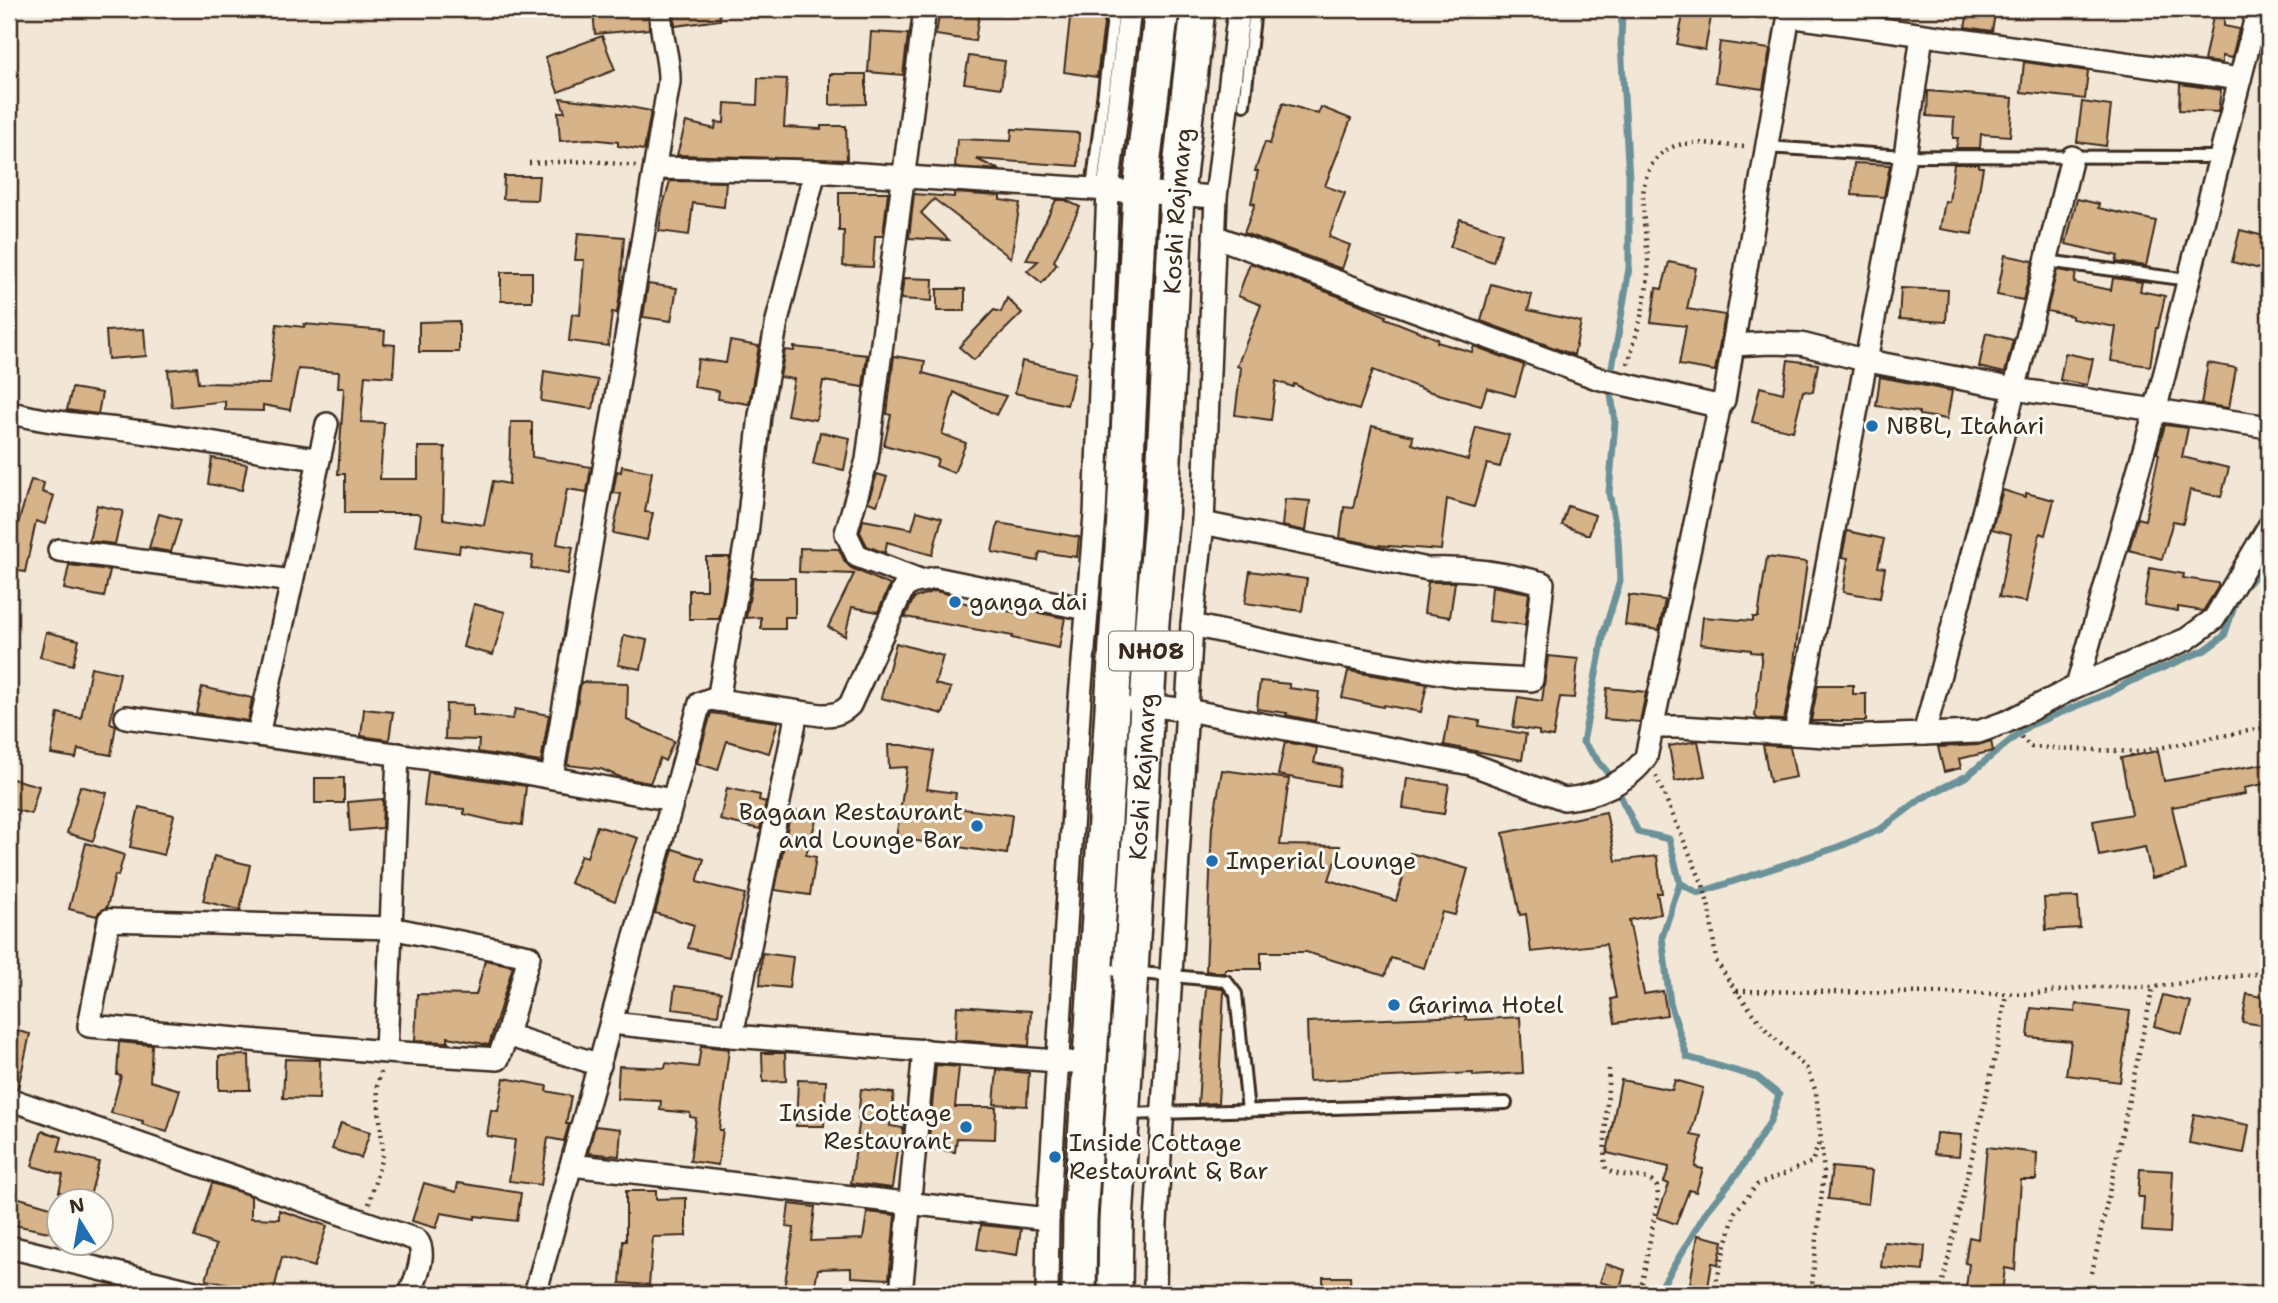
<svg xmlns="http://www.w3.org/2000/svg" width="2278" height="1303" font-family="'Shantell Sans',sans-serif">
<rect width="100%" height="100%" fill="#f2e6d6"/>
<filter id="ink" filterUnits="userSpaceOnUse"><feTurbulence type="fractalNoise" baseFrequency=".0143" numOctaves="2"/><feDisplacementMap in="SourceGraphic" scale="14" xChannelSelector="R" yChannelSelector="G"/><feConvolveMatrix kernelMatrix="1 2 1 2 8 2 1 2 1" color-interpolation-filters="sRGB"/></filter>
<g filter="url(#ink)">
<g fill="none" stroke-linecap="round" stroke-linejoin="round">
<!-- stream -->
<g stroke="#6c9299" stroke-width="7">
<path d="M1622,9L1621,44L1629,179V268L1617,342L1609,381L1615,422L1609,493L1618,538L1620,581L1604,632L1583,742L1611,777L1638,832L1669,839L1680,883L1662,937L1670,1003L1687,1057L1757,1077L1779,1095L1770,1122L1740,1170L1707,1211L1657,1294"/>
<path d="M2243,588L2269,561"/>
<path d="M1680,883L1698,893L1838,847L1881,829L1922,798L1967,776L2028,726L2111,692L2129,682L2205,650L2224,636L2237,598"/>
</g>
</g>
<!-- building -->
<g fill="#d7b389" stroke="#3b2a1e" stroke-width="2">
<path d="M593,9H648L649,29L595,34Z"/>
<path d="M674,9H719L720,20L675,26Z"/>
<path d="M940,9H980L975,41L936,35Z"/>
<path d="M1071,9H1106L1097,77L1064,72Z"/>
<path d="M1969,9H1996L1992,31L1965,27Z"/>
<path d="M1684,11L1711,17L1705,50L1677,44Z"/>
<path d="M2214,12L2224,14V26L2239,29L2232,58L2222,56V63L2204,61Z"/>
<path d="M871,32L908,34L903,75L868,72Z"/>
<path d="M602,36L615,70L558,92L545,57Z"/>
<path d="M1720,42L1770,49L1763,89L1715,82Z"/>
<path d="M969,56L1005,61L1001,88L964,83Z"/>
<path d="M2024,62L2088,71L2085,99L2021,92Z"/>
<path d="M830,74H866V104L830,105Z"/>
<path d="M758,78L787,79L784,127L821,129V126H846L847,160L677,155L686,122L715,129L716,122L724,123L725,103L757,105Z"/>
<path d="M2180,84L2221,90L2218,112L2179,110Z"/>
<path d="M1928,91L2013,98L2010,136L1981,134L1980,148H1956L1958,138H1953L1954,118L1927,116Z"/>
<path d="M560,98L619,105L651,111L644,150L618,146V142L589,139L560,141L558,112H565Z"/>
<path d="M2082,102L2111,106L2106,146L2077,142Z"/>
<path d="M1283,103L1318,114L1321,107L1351,119L1325,186L1345,193L1329,237L1350,245L1342,269L1244,233L1255,204L1251,203L1258,171H1255L1265,142L1270,144Z"/>
<path d="M1012,129L1079,133L1078,166L976,159L1000,170L955,167L957,139L1011,141Z"/>
<path d="M1854,163L1890,165L1884,197L1852,195Z"/>
<path d="M1954,164H1979V167H1983L1972,234L1940,229L1945,201L1949,202Z"/>
<path d="M504,176H539L537,200L503,199Z"/>
<path d="M670,181L726,182L724,207L693,203L689,235L659,231L662,209Z"/>
<path d="M839,192H888L883,236H875L873,267L843,266L844,231H839Z"/>
<path d="M954,193L1000,196V200L1020,203L1011,258L934,199L921,213L949,240L909,238L914,194L954,197Z"/>
<path d="M2077,199L2099,204L2098,208L2156,221L2146,266L2116,262L2118,256L2066,244Z"/>
<path d="M1056,200H1065L1080,207L1054,261L1057,264L1042,283L1027,271L1038,261L1026,260Z"/>
<path d="M1460,219L1502,233L1493,262L1450,247Z"/>
<path d="M2240,230L2268,237L2260,269L2232,262Z"/>
<path d="M578,233L624,237L621,280H622L617,313L612,312L608,346L569,341L572,314L580,315L584,260H575Z"/>
<path d="M2005,255L2033,261L2023,300L1997,295Z"/>
<path d="M1669,262L1696,268L1687,309L1725,315L1715,371L1679,365L1686,326L1651,322L1656,288L1662,289Z"/>
<path d="M1250,263L1359,304L1386,316L1385,318L1438,339L1437,342L1472,352L1474,346L1524,365L1515,396L1487,388L1481,406L1428,391L1373,370L1359,410L1325,399L1294,384L1293,387L1276,381L1271,420L1235,415L1241,368L1237,366L1261,305L1238,296Z"/>
<path d="M2057,270L2076,273L2074,283L2111,290L2113,278L2142,282L2140,291L2165,296L2158,328H2156L2150,366L2111,361L2116,327L2072,319V316L2047,311Z"/>
<rect x="501" y="272" width="31" height="29"/>
<path d="M904,278L933,279L932,301L901,299Z"/>
<path d="M648,284L677,288L671,321L643,317Z"/>
<path d="M1491,284L1532,295L1528,310L1581,322L1574,355L1481,321Z"/>
<path d="M1901,288L1948,290L1946,322L1899,319Z"/>
<rect x="937" y="289" width="28" height="22"/>
<path d="M1007,298L1022,313L974,360L959,347L994,310L1001,312Z"/>
<path d="M459,321V352H419V322Z"/>
<path d="M277,324L304,327V324L385,331L384,344L395,345L393,377L365,375L361,422L384,423L380,479H418V447H445L443,519L484,525L493,481L509,484L511,422H532V457L591,467L587,492L567,489L557,544L573,547L568,574L531,568L533,556L460,545L459,553L416,547L421,515L417,513H345V474H338L344,388H338L339,372L298,369L290,410L263,405V411L225,410V401L172,407L168,370L196,367L198,383L270,384Z"/>
<path d="M144,329L146,356L108,359L106,331Z"/>
<path d="M1986,333L2013,340L2005,373L1979,367Z"/>
<path d="M730,341L759,346L749,404L718,399L719,391L694,387L698,359L726,363Z"/>
<path d="M794,347L867,355L863,387L823,381L816,420L787,415L794,379L780,377L785,350L794,351Z"/>
<path d="M2065,353L2093,359L2087,385L2060,380Z"/>
<path d="M894,356L925,361L923,373L1006,396L996,415L954,392L942,434L966,443L954,473L936,466L938,459L884,445L891,415L887,414Z"/>
<path d="M1788,360L1818,364L1813,392L1803,391L1793,431L1752,422L1760,387L1783,393Z"/>
<path d="M1022,361L1075,373L1067,405L1015,393Z"/>
<path d="M2208,363L2236,368L2229,408L2201,404Z"/>
<path d="M544,371L598,380L593,409L541,401Z"/>
<path d="M1880,377L1952,391L1947,419L1919,415V412L1876,406Z"/>
<path d="M72,388L102,393L98,414L67,410Z"/>
<path d="M2165,425L2188,428L2182,457L2229,468L2221,497L2190,490L2183,523L2173,521L2162,559L2129,550L2138,518L2145,520L2159,454L2157,453Z"/>
<path d="M1372,426L1413,436L1412,444L1468,460L1476,427L1509,435L1500,467L1487,464L1474,507L1447,499L1441,550L1376,545L1340,538L1344,507L1353,508Z"/>
<path d="M820,432L850,438L844,470L813,464Z"/>
<path d="M212,458L247,464L242,490L208,484Z"/>
<path d="M622,466L652,472L645,512L653,513L647,540L613,533L621,494L613,493L617,471L621,472Z"/>
<path d="M877,474L887,477L877,505L868,502Z"/>
<path d="M31,480L44,483L42,492L54,496L45,524L36,521L25,572L9,569V540L13,541Z"/>
<path d="M2003,490L2025,497L2026,493L2054,500L2045,535L2040,533L2026,602L1999,597L2011,534L1992,529Z"/>
<path d="M1285,499L1310,501L1306,531L1282,526Z"/>
<path d="M97,505L123,511L115,544L89,541Z"/>
<path d="M1568,506L1595,515L1589,535L1562,525Z"/>
<path d="M917,511L942,518L932,555L887,542L885,553L867,546L860,532L863,520L912,529Z"/>
<path d="M159,514L181,520L171,552L149,548Z"/>
<path d="M998,523L1079,537L1077,557L1040,552L1038,561L992,552Z"/>
<path d="M1847,531L1884,539L1878,567L1885,568L1880,598L1843,592L1848,558L1842,557Z"/>
<path d="M800,548L839,549L845,562L851,568L890,585L878,612L852,607L845,636L828,627L854,574L799,572Z"/>
<path d="M706,557H730L719,619H689V590H706Z"/>
<path d="M1767,557L1807,562L1794,662H1795L1784,720L1758,719L1755,716L1762,653L1751,652V650L1700,644L1703,617L1753,621V617H1758Z"/>
<path d="M69,565L110,570L104,597L64,589Z"/>
<path d="M2150,568L2184,574L2183,578L2218,583V587L2203,611L2178,607V611L2144,605Z"/>
<path d="M1250,571L1307,579L1302,611L1245,603Z"/>
<path d="M753,578H795V617H785V629H761V617L746,618Z"/>
<path d="M1428,582H1455L1450,617L1424,613Z"/>
<path d="M1492,586L1529,593L1525,625L1489,621Z"/>
<path d="M935,591L961,597L960,602L1018,613L1019,609L1065,618L1059,648L1012,638L1013,636L905,617L914,598Z"/>
<path d="M1629,595L1665,600L1659,630L1625,625Z"/>
<path d="M474,604L505,612L493,655L463,647Z"/>
<path d="M46,632L79,640L73,665L40,657Z"/>
<path d="M624,635L647,640L641,669L618,665Z"/>
<path d="M896,643L943,656L935,684L951,688L943,714L881,698Z"/>
<path d="M1548,656L1578,659L1574,698L1560,697L1553,737L1539,735V731L1513,727L1518,697L1542,701Z"/>
<path d="M91,667L120,673L110,723L116,725L111,755L78,749L76,758L51,754L58,713L81,718Z"/>
<path d="M1348,671L1427,684L1421,712L1384,705L1383,707L1342,698Z"/>
<path d="M1260,681L1289,684V688L1319,692L1315,721L1286,715L1287,713L1257,709Z"/>
<path d="M581,682L628,683L627,720L674,741L665,761L660,758L650,783L620,777L601,769L567,765Z"/>
<path d="M1818,685H1853V694H1866V721H1811Z"/>
<path d="M202,687L252,698L248,721L196,713Z"/>
<path d="M1607,688L1646,692L1640,722L1604,719Z"/>
<path d="M446,704L473,705V715L513,719L515,709L549,715L541,762L478,752L479,740L445,739Z"/>
<path d="M364,709L393,712L389,740L361,736Z"/>
<path d="M711,713L778,722L769,753L727,741L718,770L697,763Z"/>
<path d="M1449,716L1480,721L1479,726L1526,734L1522,760L1444,745Z"/>
<path d="M1698,741L1705,776L1675,781L1669,746Z"/>
<path d="M1991,741L1993,751L1959,759L1961,768L1944,772L1938,747L1978,745Z"/>
<path d="M1285,742L1317,748L1314,763L1341,768L1338,786L1278,775Z"/>
<path d="M888,745H902L934,751L927,789L956,793L954,808L1012,815L1007,854L896,838L907,767L889,768Z"/>
<path d="M1763,745L1790,747L1796,777L1770,782Z"/>
<path d="M2158,751L2164,781L2269,763V783L2244,788L2245,794L2172,807L2186,870L2152,878L2145,847L2099,856L2093,821L2132,814L2121,758Z"/>
<path d="M1222,770L1289,779L1280,845L1340,846L1329,880L1396,901L1410,853L1468,869L1455,915L1442,912L1424,968L1391,958L1385,976L1306,952H1261V969H1225V973L1206,971L1212,827Z"/>
<path d="M428,772L526,786L522,825L494,821L464,814V809L424,806Z"/>
<rect x="315" y="778" width="29" height="25"/>
<path d="M1407,778L1449,784L1444,814L1403,808Z"/>
<path d="M13,779L39,786L31,814L9,808V797Z"/>
<path d="M80,786L107,793L93,841L67,833Z"/>
<path d="M727,788L760,795L759,800L766,802L760,829L720,820Z"/>
<path d="M383,799L382,828L350,831L348,802Z"/>
<path d="M139,807L174,815L164,855L130,847Z"/>
<path d="M791,810L817,817L806,855L816,857L810,895L775,890Z"/>
<path d="M1606,812L1616,861L1657,856L1662,893H1657L1661,914L1629,920L1644,994L1663,991L1667,1015L1615,1023L1611,999L1616,998L1606,944L1531,952L1526,914L1520,915L1503,833Z"/>
<path d="M597,826L638,838L615,901L570,883L581,855L587,857Z"/>
<path d="M86,843L124,855L118,876L115,875L107,907L99,912L97,916L69,909Z"/>
<path d="M673,849L704,859L697,882L745,894L729,957L688,948L694,925L655,913Z"/>
<path d="M214,856L250,865L240,910L203,901Z"/>
<path d="M2078,897L2080,928L2046,930L2044,898Z"/>
<path d="M762,953L793,957L789,988L760,985Z"/>
<path d="M485,960L513,966L489,1045L448,1037V1042L415,1041L417,994L476,995Z"/>
<path d="M675,986L721,992L718,1015L672,1009Z"/>
<path d="M1206,987L1222,989L1224,991L1218,1103L1198,1104Z"/>
<path d="M2247,994L2269,998L2267,1026L2242,1022Z"/>
<path d="M2163,995L2191,1002L2182,1034L2154,1026Z"/>
<path d="M2076,1004L2130,1011L2120,1082L2066,1075L2071,1041L2028,1037L2031,1008L2075,1012Z"/>
<path d="M957,1006L1031,1011L1029,1046L955,1040Z"/>
<path d="M1466,1016V1020L1520,1017L1523,1073L1473,1076V1073L1309,1081L1307,1022Z"/>
<path d="M9,1029L30,1034L18,1088L9,1086Z"/>
<path d="M119,1042L152,1045L150,1081L180,1090L167,1132L142,1124L143,1121L111,1113L121,1076L117,1075Z"/>
<path d="M701,1046L729,1049L719,1130H723L718,1165L690,1161L696,1118L690,1117V1113L660,1110L661,1101L617,1099L619,1066L665,1068L666,1063L698,1067Z"/>
<path d="M762,1053H785L786,1081L763,1082Z"/>
<path d="M249,1055L250,1090H219V1056Z"/>
<path d="M285,1059L320,1060L319,1099L283,1098Z"/>
<path d="M936,1065L959,1067L955,1107H996L995,1139L957,1138L955,1152L928,1148Z"/>
<path d="M997,1070L1029,1073L1027,1106L994,1104Z"/>
<path d="M504,1078L547,1086L546,1091L571,1096L566,1124H569L564,1141L548,1138L541,1185L509,1181L515,1140L487,1136L491,1110L498,1111Z"/>
<path d="M798,1080L826,1081L824,1126H796Z"/>
<path d="M1621,1080L1672,1090L1675,1080L1703,1088L1691,1135L1702,1137L1695,1167L1703,1169L1696,1192L1689,1190L1676,1224L1657,1217L1669,1184L1664,1182L1669,1167L1607,1153Z"/>
<path d="M861,1089L894,1093L890,1126L903,1128L902,1144L898,1143L892,1188L851,1183L860,1118H858Z"/>
<path d="M2194,1114L2249,1125L2244,1153L2189,1143Z"/>
<path d="M341,1123L370,1132L361,1158L332,1149Z"/>
<path d="M595,1126L621,1129L619,1156L588,1153Z"/>
<path d="M42,1131L62,1137L58,1151L99,1162L89,1200L59,1192L63,1175L32,1166Z"/>
<path d="M1936,1133L1961,1135L1959,1156L1934,1154Z"/>
<path d="M1987,1147L2037,1153L2036,1180H2021L2015,1270L2005,1268L2002,1293L1966,1288L1969,1264L1965,1263L1969,1237L1978,1239Z"/>
<path d="M1832,1167L1872,1171L1868,1204L1828,1199Z"/>
<path d="M2140,1169L2173,1171L2170,1233L2142,1231L2144,1197H2138Z"/>
<path d="M212,1183L251,1196V1218L279,1219V1210L327,1226L314,1267L282,1257L273,1294L206,1280L216,1245L194,1237Z"/>
<path d="M424,1183L456,1192L458,1183L521,1193L517,1221L475,1216V1219L441,1213L436,1228L412,1221Z"/>
<path d="M626,1191H656V1199L686,1198V1236L653,1237L649,1285L620,1283L623,1241H626Z"/>
<path d="M9,1195L54,1208L49,1232L9,1224Z"/>
<path d="M789,1204L815,1207L811,1241L863,1239L867,1212L895,1215L889,1279L851,1277V1268L818,1269L813,1294H783L794,1228L786,1227Z"/>
<path d="M981,1225L1021,1229L1017,1255L977,1249Z"/>
<path d="M1698,1235L1723,1241L1718,1264L1712,1263L1708,1287L1690,1284Z"/>
<path d="M1884,1242L1925,1246L1923,1271L1881,1267Z"/>
<path d="M1606,1264L1625,1270L1620,1288L1600,1282Z"/>
<path d="M1323,1277H1350L1351,1294H1323Z"/>
</g>
<g fill="none" stroke-linecap="round" stroke-linejoin="round">
<!-- service casing -->
<g stroke="#3b2a1e" stroke-width="16">
<g id="service">
<path d="M1244,105L1255,9"/>
<path d="M1767,147L1905,156L2220,157"/>
<path d="M1092,189L1114,9"/>
<path d="M2046,261L2189,280"/>
<path d="M1098,969L1226,981L1236,994L1248,1111"/>
<path d="M1126,1114L1506,1103"/>
</g>
</g>
<!-- minor casing -->
<g stroke="#3b2a1e" stroke-width="26">
<g id="minor">
<path d="M1788,16L2240,79"/>
<path d="M655,168L815,171L1216,197"/>
<path d="M1214,236L1597,378L1713,405L1720,404L1724,400L1733,345L1770,343L1801,344L1868,361L2015,389L2269,427"/>
<path d="M1733,345L1790,9"/>
<path d="M9,412C52,424 98,426 142,432C201,440 259,451 318,459"/>
<path d="M59,550L292,581"/>
<path d="M920,580L857,556L846,533L867,460L925,9"/>
<path d="M1192,625L1312,651L1458,676L1532,680L1543,583C1505,573 1467,567 1428,569L1203,523"/>
<path d="M2077,686L2155,411L2258,9"/>
<path d="M718,700L747,534L760,415L777,321L815,171"/>
<path d="M1138,704L1187,710L1471,764L1564,799C1594,797 1629,782 1646,757L1720,404"/>
<path d="M126,717L504,769L672,800"/>
<path d="M1652,727H1680L1841,737L1978,732L2006,722L2077,686L2187,639L2214,619L2269,526"/>
<path d="M1795,734L1905,156L1922,35"/>
<path d="M1924,734L1992,479L2072,157"/>
<path d="M258,735L327,424"/>
<path d="M552,777L669,82C670,57 659,34 661,9"/>
<path d="M611,1023L732,1036L1070,1062"/>
<path d="M507,1035L600,1065"/>
<path d="M732,1036L797,712"/>
<path d="M386,1052L498,1059L507,1035L529,956L391,928L109,920L89,1026L386,1052L398,754"/>
<path d="M9,1099L417,1240C428,1254 415,1279 410,1294"/>
<path d="M571,1165L1048,1219"/>
<path d="M9,1247L203,1294"/>
<path d="M535,1294L700,703L711,699L821,715C834,715 841,714 850,705L903,589L911,583L935,578L1086,609"/>
<path d="M901,1294L924,1050"/>
<path d="M1047,1294L1048,1219L1080,698L1095,515L1108,190L1130,9"/>
<path d="M1155,1294L1156,1223L1192,625L1203,523L1216,197L1239,9"/>
</g>
</g>
<!-- primary casing -->
<g stroke="#3b2a1e" stroke-width="38">
<g id="primary">
<path d="M1079,1294L1080,1220L1124,517L1140,191L1162,9"/>
<path id="s1" d="M1115,1294L1116,1221L1152,622L1161,520L1177,194L1198,9"/>
</g>
</g>
<!-- path -->
<g stroke="#3b2a1e" stroke-width="4.5" stroke-dasharray="2 5" stroke-linecap="butt">
<path d="M529,163L592,161L636,166"/>
<path d="M1628,364C1636,335 1646,304 1648,274C1651,235 1625,175 1668,149C1690,137 1724,147 1748,147"/>
<path d="M2021,737L2031,747L2138,752L2269,727"/>
<path d="M1656,776L1703,885L1710,912L1716,961L1736,991L1768,1032L1807,1069L1816,1092L1824,1172L1811,1294"/>
<path d="M1737,991L2035,994L2090,987H2153L2269,972"/>
<path d="M1609,1069L1604,1158L1606,1169C1621,1180 1647,1171 1657,1187L1658,1197L1640,1294"/>
<path d="M369,1204L383,1153L377,1086L381,1072"/>
<path d="M2092,1273L2153,987"/>
<path d="M1715,1294L1716,1282L1735,1212L1757,1185L1812,1162L1819,1143"/>
<path d="M1940,1294L1997,1049L2006,994"/>
</g>
<!-- service -->
<use href="#service" stroke="#fdfcf7" stroke-width="10"/>
<!-- minor -->
<use href="#minor" stroke="#fdfcf7" stroke-width="21"/>
<!-- primary -->
<use href="#primary" stroke="#fdfcf7" stroke-width="33"/>
</g>
</g>
<!-- markers -->
<g fill="#1f6fb2" stroke="#fdfcf7" stroke-width="2.5">
<circle cx="1872" cy="426" r="7"/>
<circle cx="955" cy="602" r="7"/>
<circle cx="977" cy="826" r="7"/>
<circle cx="1212" cy="861" r="7"/>
<circle cx="1394" cy="1005" r="7"/>
<circle cx="966" cy="1127" r="7"/>
<circle cx="1055" cy="1157" r="7"/>
</g>
<g text-anchor="middle" stroke-width="6" stroke-linejoin="round" paint-order="stroke">
<!-- shield labels -->
<rect fill="#fdfcf7" stroke="#75695f" stroke-width="2" x="1109" y="631.5" width="84" height="39" rx="5"/>
<g font-size="23" font-weight="bold" fill="#3b2a1e">
<text x="1151" y="659">NH08</text>
</g>
<!-- street labels -->
<g font-size="24" fill="#3b2a1e" stroke="#fdfcf7">
<text dy="8" stroke="none"><textPath href="#s1" startOffset="1085">Koshi Rajmarg</textPath></text>
<text dy="8" stroke="none"><textPath href="#s1" startOffset="518">Koshi Rajmarg</textPath></text>
</g>
<!-- poi labels -->
<g font-size="24" fill="#3b2a1e" stroke="#fdfcf7" text-anchor="start">
<text x="1886" y="434">NBBL, Itahari</text>
<text x="969" y="610">ganga dai</text>
<text x="963" y="820" text-anchor="end">Bagaan Restaurant<tspan x="963" dy="28">and Lounge Bar</tspan></text>
<text x="1226" y="869">Imperial Lounge</text>
<text x="1408" y="1013">Garima Hotel</text>
<text x="952" y="1121" text-anchor="end">Inside Cottage<tspan x="952" dy="28">Restaurant</tspan></text>
<text x="1069" y="1151">Inside Cottage<tspan x="1069" dy="28">Restaurant &amp; Bar</tspan></text>
</g>
</g>
<!-- margin -->
<rect width="2278" height="1303" fill="none" stroke="#fdfcf7" stroke-width="35"/>
<rect x="18" y="18" width="2243" height="1268" fill="none" stroke="#3b2a1e" stroke-width="2.5" filter="url(#ink)"/>
<!-- north arrow -->
<g transform="translate(80 1222) rotate(349)"><circle r="33" fill="#fdfcf7" stroke="#afa8a0" stroke-width="2"/>
<path d="M0-5L12 26L0 18L-12 26Z" fill="#1f6fb2"/>
<text y="-10" font-size="19" font-weight="bold" text-anchor="middle" fill="#3b2a1e">N</text>
</g>
</svg>
